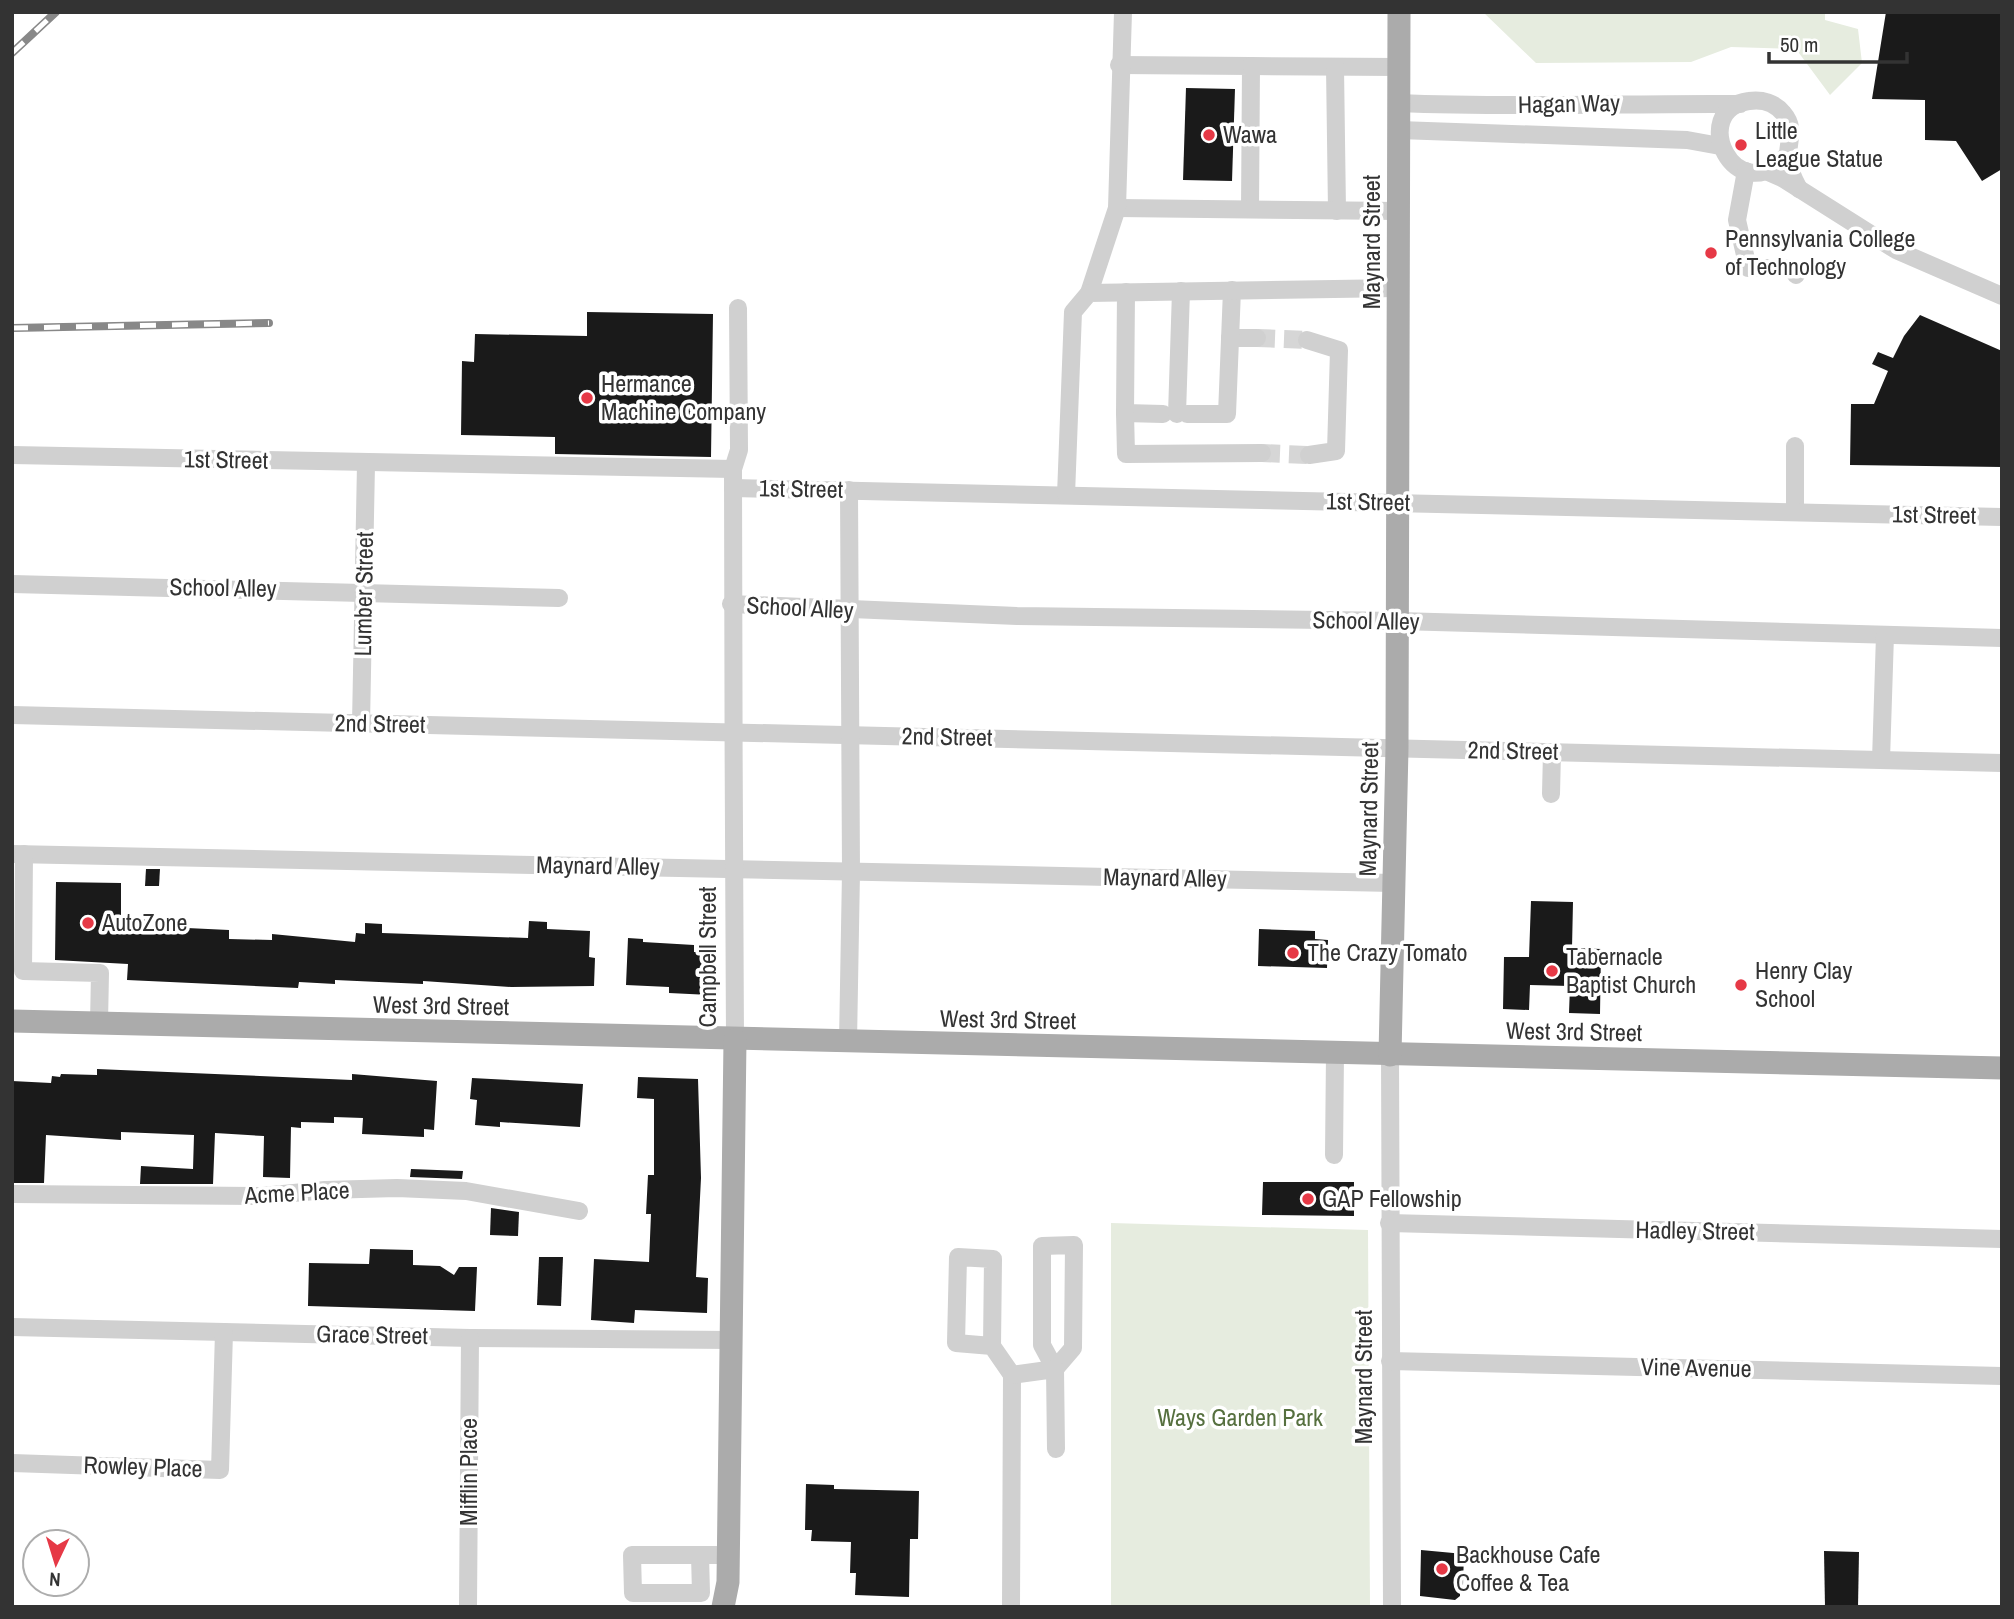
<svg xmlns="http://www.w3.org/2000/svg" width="2014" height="1619" font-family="'Archivo Narrow',sans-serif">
<rect width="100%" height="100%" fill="#fff"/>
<!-- green -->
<g fill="#e6ecdf">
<path d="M1483,12H1825V20L1858,29L1862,63L1830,95L1796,49L1731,47L1691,62L1536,63Z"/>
<path d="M1111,1223L1368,1230L1370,1607H1111Z"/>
</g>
<!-- building -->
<g fill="#1a1a1a">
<path d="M1886,12H2002V169L1982,181L1956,141L1925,140V100L1872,99Z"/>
<path d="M1186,88L1235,89L1232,181L1183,180Z"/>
<path d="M587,312L713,314L711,457L555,454V437L461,435L462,361L474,362L475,334L587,336Z"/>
<path d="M1920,315L2002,351V467L1850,465L1851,404H1874L1888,371L1872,364L1878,352L1893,358L1904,336Z"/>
<path d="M146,869H160L159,886H145Z"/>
<path d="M56,882L121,883V916L166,918V927L229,930V939L272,940V934L355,942L356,933L365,934V923L382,924V933L528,938L529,921L547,922V929L590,931L589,957L595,958L594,986L511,987L423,981V984L335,980V984L299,982L298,988L127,980L128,964L55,960Z"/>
<path d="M1531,901L1573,902L1572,948L1601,949L1600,1014L1569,1013L1570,986L1530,985L1529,1010L1503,1009L1504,957H1529Z"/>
<path d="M1259,929L1315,931V939L1328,940L1327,968L1258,966Z"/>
<path d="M628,938L643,939V942L694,945V952H706L705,964H711L710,995L669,993V987L626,985Z"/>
<path d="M97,1069L352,1080V1074L437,1081L434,1130L424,1129V1137L362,1134L363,1118L334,1117V1123L301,1122V1128L291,1127L290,1178L263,1177L264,1136L215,1133L213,1184H140L141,1166L193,1169L194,1135L121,1132V1140L46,1135L44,1183H12V1081L51,1083L52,1076L60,1077L61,1074L97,1075Z"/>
<path d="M638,1077L698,1079L701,1178L696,1277L708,1278L707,1313L635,1310L634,1323L591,1320L594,1259L649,1262L651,1214H646L648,1175H654V1099L637,1098Z"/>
<path d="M472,1078L583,1084L580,1127L500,1122V1127L475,1125L477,1100L470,1099Z"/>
<path d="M411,1169L463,1171L462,1179L410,1177Z"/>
<path d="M1263,1182H1354V1216L1262,1215Z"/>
<path d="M491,1208L519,1212L518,1236L490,1235Z"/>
<path d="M370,1249L413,1250V1265L440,1266L454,1275L459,1267H477L475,1311L308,1306L309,1263L369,1264Z"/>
<path d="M539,1257H563L561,1306L537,1305Z"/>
<path d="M806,1484L834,1485V1489L919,1491L918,1539H910L909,1597L855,1595L856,1573H850L851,1542L811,1541L812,1530H805Z"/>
<path d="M1421,1550L1464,1554L1463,1585H1460V1596L1455,1600L1420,1596Z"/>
<path d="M1824,1551L1859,1552L1858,1607H1825Z"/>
</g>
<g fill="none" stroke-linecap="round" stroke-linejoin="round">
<!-- minor-tunnel -->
<g stroke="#d6d6d6" stroke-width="18" stroke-dasharray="18 9" stroke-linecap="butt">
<path d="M1257,338L1307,340"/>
<path d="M1262,453L1309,455"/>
</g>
<!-- minor -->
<g stroke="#d0d0d0" stroke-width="18">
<path d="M1119,65L1251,66L1250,209"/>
<path d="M1251,66L1399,67"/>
<path d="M1335,67L1337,211"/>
<path d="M1399,103C1512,108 1626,103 1740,104"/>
<path d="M1399,130L1687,140L1720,146"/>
<path d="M1788,154C1735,215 1687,109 1749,101C1762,99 1775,103 1783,113C1795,127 1789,138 1788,154C1787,166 1793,178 1799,189"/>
<path d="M1746,171L1737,220L1748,268H1793L1796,275"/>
<path d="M1766,171L1782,178L1896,250L2002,296"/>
<path d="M1117,208L1399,211"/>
<path d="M1126,292L1125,413L1163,414"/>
<path d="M1089,293L1117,208L1123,12"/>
<path d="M1230,338H1257"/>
<path d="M1307,340L1339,350L1336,451L1309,455"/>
<path d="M1125,413L1126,454L1262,453"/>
<path d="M1177,414L1181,291"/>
<path d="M1187,414H1227L1232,290"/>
<path d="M1795,446V512"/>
<path d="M12,455L733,469"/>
<path d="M733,488L2002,517"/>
<path d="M1066,495L1073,312L1089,293L1398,288"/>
<path d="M12,584L559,598"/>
<path d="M731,604L1017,616L1398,621L2002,638"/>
<path d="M12,715L2002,763"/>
<path d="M361,724L366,464"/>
<path d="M1881,760L1885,635"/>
<path d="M1551,794L1552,752"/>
<path d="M12,854L1394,883"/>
<path d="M24,854L23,971L100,973L99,1023"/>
<path d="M735,1040C733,850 734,659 733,469L739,450L738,308"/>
<path d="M848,1042L851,872L849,490"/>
<path d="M1390,1055L1392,1607"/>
<path d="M1334,1155L1335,1053"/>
<path d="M12,1194L262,1196L325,1190L397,1188L466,1191L579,1211"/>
<path d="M1389,1223L2002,1239"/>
<path d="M1074,1245L1073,1348L1055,1369L1042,1345V1246Z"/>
<path d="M12,1327L470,1338L732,1340"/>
<path d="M992,1346L956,1343L958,1257L993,1259L992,1346L1012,1375L1011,1607"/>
<path d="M1390,1361L2002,1376"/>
<path d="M1012,1375L1055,1369L1056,1449"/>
<path d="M12,1463L220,1470L224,1332"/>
<path d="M700,1555L701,1593H633L632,1555H728"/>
<path d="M468,1607L470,1338"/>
</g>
<!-- major -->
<g stroke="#ababab" stroke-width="23">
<path d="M12,1021L2002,1068"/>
<path d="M1390,1055L1397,748L1399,12"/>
<path d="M723,1607L728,1582L735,1040"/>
</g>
<!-- rail casing -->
<g stroke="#888" stroke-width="8">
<g id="rail">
<path d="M12,53L56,12"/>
<path d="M12,328L269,323"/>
</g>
</g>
<!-- rail -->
<use href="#rail" stroke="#fff" stroke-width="5" stroke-dasharray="16" stroke-linecap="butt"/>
</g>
<!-- markers -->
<g fill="#e63946" stroke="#fff" stroke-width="2.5">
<circle cx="1209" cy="135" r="7"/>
<circle cx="1741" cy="145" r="7"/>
<circle cx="1711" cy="253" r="7"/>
<circle cx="587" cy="398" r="7"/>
<circle cx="88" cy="923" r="7"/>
<circle cx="1293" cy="953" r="7"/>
<circle cx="1552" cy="971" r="7"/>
<circle cx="1741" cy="985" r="7"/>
<circle cx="1308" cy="1199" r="7"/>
<circle cx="1442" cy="1569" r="7"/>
</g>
<g text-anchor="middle" stroke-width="7" stroke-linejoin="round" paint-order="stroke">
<!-- street labels -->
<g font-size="24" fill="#333" stroke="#fff">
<text transform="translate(1569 104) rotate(-1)" y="8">Hagan Way</text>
<text transform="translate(1372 242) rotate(-90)" y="8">Maynard Street</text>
<text transform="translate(226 460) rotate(1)" y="8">1st Street</text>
<text transform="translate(801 489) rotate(1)" y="8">1st Street</text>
<text transform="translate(1368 502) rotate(1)" y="8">1st Street</text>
<text transform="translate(1934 515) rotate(1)" y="8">1st Street</text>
<text transform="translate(223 588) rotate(1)" y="8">School Alley</text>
<text transform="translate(364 594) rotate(-89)" y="8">Lumber Street</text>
<text transform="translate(800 608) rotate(3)" y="8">School Alley</text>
<text transform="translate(1366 621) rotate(1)" y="8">School Alley</text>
<text transform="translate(380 724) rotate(1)" y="8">2nd Street</text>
<text transform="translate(947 737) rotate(1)" y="8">2nd Street</text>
<text transform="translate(1513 751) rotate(1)" y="8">2nd Street</text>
<text transform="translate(1369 809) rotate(-89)" y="8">Maynard Street</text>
<text transform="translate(598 866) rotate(1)" y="8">Maynard Alley</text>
<text transform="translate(1165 878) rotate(1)" y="8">Maynard Alley</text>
<text transform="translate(708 957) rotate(-90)" y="8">Campbell Street</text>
<text transform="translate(441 1006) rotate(1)" y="8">West 3rd Street</text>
<text transform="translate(1008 1020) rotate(1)" y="8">West 3rd Street</text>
<text transform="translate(1574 1032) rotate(1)" y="8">West 3rd Street</text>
<text transform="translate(297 1193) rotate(-3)" y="8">Acme Place</text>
<text transform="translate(1695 1231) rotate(1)" y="8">Hadley Street</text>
<text transform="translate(372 1335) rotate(1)" y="8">Grace Street</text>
<text transform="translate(1696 1368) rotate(1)" y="8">Vine Avenue</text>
<text transform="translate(1364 1377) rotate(-90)" y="8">Maynard Street</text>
<text transform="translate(143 1467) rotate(2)" y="8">Rowley Place</text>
<text transform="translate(469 1472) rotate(-90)" y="8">Mifflin Place</text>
</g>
<!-- poi labels -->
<g font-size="24" fill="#333" stroke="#fff" text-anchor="start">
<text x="1755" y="139">Little<tspan x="1755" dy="28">League Statue</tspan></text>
<text x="1223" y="143">Wawa</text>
<text x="1725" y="247">Pennsylvania College<tspan x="1725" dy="28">of Technology</tspan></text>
<text x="601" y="392">Hermance<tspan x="601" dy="28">Machine Company</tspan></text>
<text x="102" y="931">AutoZone</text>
<text x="1307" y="961">The Crazy Tomato</text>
<text x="1566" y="965">Tabernacle<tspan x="1566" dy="28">Baptist Church</tspan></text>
<text x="1755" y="979">Henry Clay<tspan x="1755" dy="28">School</tspan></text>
<text x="1322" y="1207">GAP Fellowship</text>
<text x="1456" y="1563">Backhouse Cafe<tspan x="1456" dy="28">Coffee &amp; Tea</tspan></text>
</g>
<!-- park labels -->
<g font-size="24" fill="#56703f" stroke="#fff">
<text x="1240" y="1426">Ways Garden Park</text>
</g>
</g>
<!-- border -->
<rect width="2014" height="1619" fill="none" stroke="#333333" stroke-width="28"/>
<!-- north arrow -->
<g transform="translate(56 1563) rotate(184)"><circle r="33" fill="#ffffff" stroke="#adadad" stroke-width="2"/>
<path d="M0-5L12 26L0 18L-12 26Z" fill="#e63946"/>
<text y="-10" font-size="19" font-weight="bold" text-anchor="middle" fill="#333333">N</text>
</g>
<!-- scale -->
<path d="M1769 52v10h138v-10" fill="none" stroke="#333333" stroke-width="3.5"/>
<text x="1780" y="52" font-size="21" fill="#333333" stroke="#ffffff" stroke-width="5" paint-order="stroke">50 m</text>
</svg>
